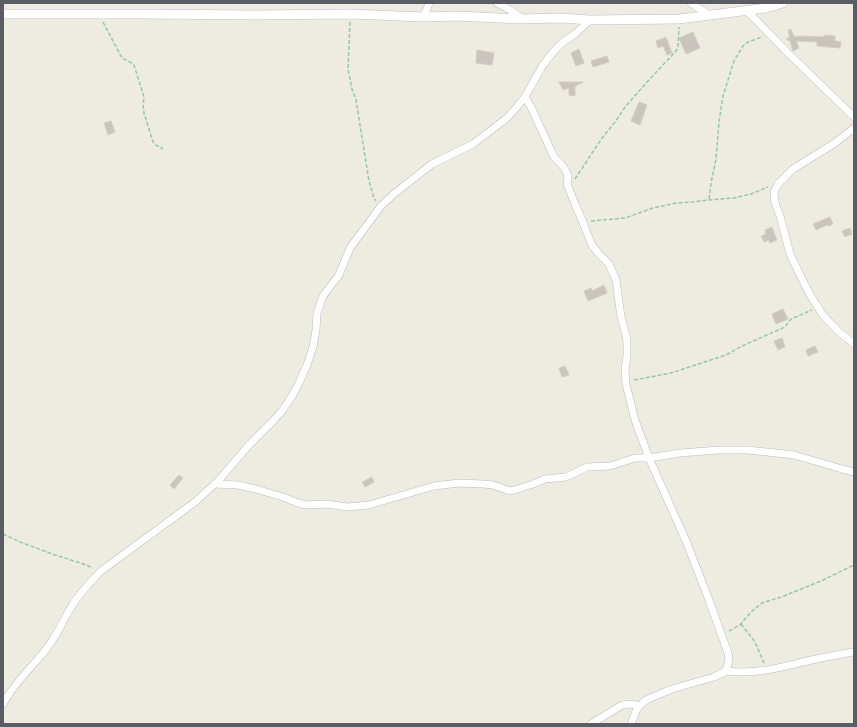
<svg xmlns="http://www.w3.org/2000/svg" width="857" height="727" font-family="'PT Sans',sans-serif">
<rect width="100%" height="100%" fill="#eeece1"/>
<!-- building -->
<g fill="#c9c5be" stroke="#d3cebf">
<path d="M791,29L794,37L802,36L824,37V35L835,36V41L841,42L840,48L817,46V42L796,41L799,48L793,51L790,41L787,40V38H790L788,30Z"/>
<path d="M693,32L700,48L686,54L679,38Z"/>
<path d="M666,37L672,53L667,55L663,46L658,48L656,41Z"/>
<path d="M579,49L584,63L576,66L571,53Z"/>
<path d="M477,50L494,53L492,65L476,63Z"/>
<path d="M607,56L609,62L593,67L591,61Z"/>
<path d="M559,82H583L575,86V96L569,95V88L563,90Z"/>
<path d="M639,102L647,105L640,125L631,121Z"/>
<path d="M111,121L115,132L108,135L104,123Z"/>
<path d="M830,217L833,224L828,226L827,225L816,230L813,224Z"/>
<path d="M772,227L777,240L770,243L769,240L764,242L761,236L766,234L765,230Z"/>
<path d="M850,228L852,234L845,237L842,231Z"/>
<path d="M604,285L607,293L588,301L584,291L591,288L592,291Z"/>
<path d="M783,309L788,319L776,324L772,314Z"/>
<path d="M782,338L785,347L778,350L774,341Z"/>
<path d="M815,346L818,352L808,356L806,350Z"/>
<path d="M565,366L569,375L562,377L559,368Z"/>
<path d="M179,475L183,478L174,489L170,485Z"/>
<path d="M372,477L374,482L365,487L362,482Z"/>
</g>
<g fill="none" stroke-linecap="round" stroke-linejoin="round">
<!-- street casing -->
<g stroke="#b9bbc1" stroke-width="8">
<g id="street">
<path d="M497,3L510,10L523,19"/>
<path d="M691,3L709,15"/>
<path d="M746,11L753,17L787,52L854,117"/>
<path d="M423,17L427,9L429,3"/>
<path d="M525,97L531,107L554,157L561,164L566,171L568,176L567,184L575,204L582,220L587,233L592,245L599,254L609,264L616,280L621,317L626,335L627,342V356L625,370L626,384L635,420L649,458L686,541L709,600L728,653L729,659L726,671L714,677L672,689L646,700L639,706L636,711L631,724"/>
<path d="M854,128L835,143L793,169L778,184L774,192L775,203L780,216L790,254L805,285L812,298L823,315L838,331L854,344"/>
<path d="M215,484L238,485L256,489L283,497L298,503L306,505L326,504L348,507L369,505L434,486L459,483L483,484L493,485L507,490L511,491L533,484L545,479L566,477L587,467L610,466L635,458H649L680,453L719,450H747L794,455L842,469L854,472"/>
<path d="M726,671C755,675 783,667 811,660C826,657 840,654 854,652"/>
<path d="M3,704C15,681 35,665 50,644C58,633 63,621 70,609C78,595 89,583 101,571L195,502L218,481L249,445L273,421L282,411L292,396L299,383L307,365L313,347L316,330L317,313L323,296L339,275L350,248L381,206L395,193L432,164L473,144L507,118L516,108L525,97L543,65L554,51L563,42L575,34L590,20"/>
<path d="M591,724L622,705L631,704L639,706"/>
</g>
</g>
<!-- secondary casing -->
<g stroke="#babdc4" stroke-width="10">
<path id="secondary" d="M3,14H142L254,15L351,14L423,17L456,16L518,19L561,18L590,20L679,19L766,8L783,3"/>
</g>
<!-- path -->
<g stroke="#94c8a5" stroke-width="1.5" stroke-dasharray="4 2" stroke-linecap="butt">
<path d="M103,22L122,58L130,62L134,65L144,97L143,106L144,113L153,142L156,145L163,149"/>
<path d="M350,22L348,69L352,89L356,100L369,181L374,198L376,201"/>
<path d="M575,179L602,138L616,121L625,107L648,81L676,51L678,48L679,27"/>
<path d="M709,199L711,183L716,159L719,122L723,96L734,61L743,46L748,42L762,37"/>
<path d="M591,221L625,218L653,208L676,203L693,202L709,200L734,198L751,194L768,187"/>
<path d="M634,380L671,373L726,355L742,346L785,327L791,319L812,310"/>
<path d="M3,534L20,542L55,555L81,563L93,568"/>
<path d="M741,624L755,642L764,663"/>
<path d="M729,631L740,625L751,612L762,603L784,596L821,581L854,565"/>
</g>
<!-- street -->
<use href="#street" stroke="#fff" stroke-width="7"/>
<!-- secondary -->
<use href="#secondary" stroke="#fff" stroke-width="9"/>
</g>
<!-- border -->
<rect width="857" height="727" fill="none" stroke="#5a5d63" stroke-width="8"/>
</svg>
